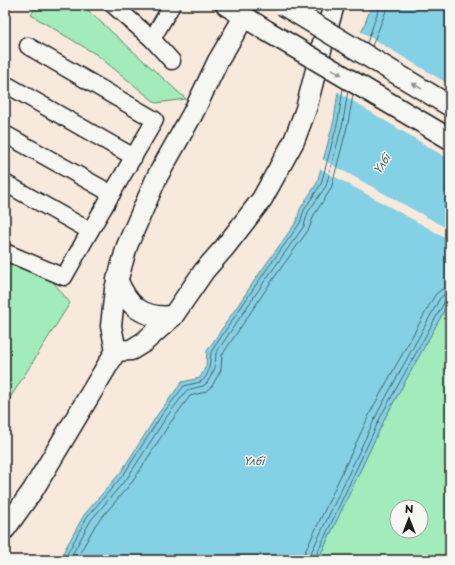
<svg xmlns="http://www.w3.org/2000/svg" width="455" height="565" font-family="'Playpen Sans',sans-serif">
<rect width="100%" height="100%" fill="#f8e9dd"/>
<filter id="ink" filterUnits="userSpaceOnUse"><feTurbulence type="fractalNoise" baseFrequency=".025" numOctaves="2"/><feDisplacementMap in="SourceGraphic" scale="8" xChannelSelector="R" yChannelSelector="G"/><feConvolveMatrix kernelMatrix="1 2 1 2 8 2 1 2 1" color-interpolation-filters="sRGB"/></filter>
<g filter="url(#ink)">
<!-- green -->
<g fill="#a2ebba" stroke="#5f846b" fill-rule="evenodd">
<path d="M37,5H82L186,99L156,103L97,55L31,15Z"/>
<path d="M5,262L46,273L70,303L5,406Z"/>
<path d="M450,300V560H318L386,416ZM397,507H421V531H397Z"/>
</g>
<!-- water -->
<path fill="#84d0e4" stroke="#5a8894" d="M372,5H450V300L386,416L318,560H59L84,515L121,472L158,414L182,382L200,378L206,366L207,351L259,274L297,221L300,209L317,183L334,120L338,92Z"/>
<!-- pier -->
<g fill="#f8e9dd">
<path d="M360,31L450,85V160L336,91Z"/>
<path d="M322,159L450,230V240L319,168Z"/>
</g>
<g fill="none" stroke-linecap="round" stroke-linejoin="round">
<!-- shore -->
<g stroke="#46646c" stroke-width="1">
<path d="M367,43L380,5"/>
<path d="M372,46L386,11V5"/>
<path d="M64,560L87,517L124,474L161,416L184,386C189,384 195,384 200,382C210,378 210,360 211,352L262,276L300,223L304,210L321,184L338,121L343,89"/>
<path d="M69,560L91,520L128,477L165,419L187,390L203,386L207,383L215,368L216,353L266,279L304,226L308,212L326,186L343,122L348,91"/>
<path d="M76,560L96,524L133,481L170,423L190,396L205,392L212,386L221,370L222,355L271,282L309,229L314,215L331,189L348,123L353,95"/>
<path d="M303,560L305,552L372,409L435,295L442,289L450,288"/>
<path d="M309,560L310,555L378,412L440,298L445,294H450"/>
<path d="M314,560L382,414L445,301L450,299"/>
</g>
<!-- minor casing -->
<g stroke="#1c1c1c" stroke-width="19">
<g id="minor">
<path d="M113,5L152,39L172,61"/>
<path d="M152,39L172,5"/>
<path d="M28,46L155,120L90,231"/>
<path d="M9,86L134,157"/>
<path d="M5,134L112,194"/>
<path d="M5,183L90,231L64,277L5,252"/>
</g>
</g>
<!-- major casing -->
<g stroke="#1c1c1c" stroke-width="23">
<g id="major">
<path d="M226,5L267,31"/>
<path d="M117,279C128,306 142,319 173,316"/>
<path d="M116,351L111,326L115,289L127,246L157,177L193,113L218,61L244,17"/>
<path d="M5,529L33,490L116,351L131,350L144,342L173,316L204,271L225,247L262,199L294,141L306,109L322,46L334,5"/>
</g>
</g>
<!-- minor -->
<use href="#minor" stroke="#f6f6f2" stroke-width="16"/>
<!-- major -->
<use href="#major" stroke="#f6f6f2" stroke-width="20"/>
<!-- major-bridge casing -->
<g stroke="#1c1c1c" stroke-width="23" stroke-linecap="butt">
<g id="major-bridge">
<path d="M283,5L450,106"/>
<path d="M267,31L450,139"/>
</g>
</g>
<!-- major-bridge -->
<use href="#major-bridge" stroke="#f6f6f2" stroke-width="20"/>
</g>
<!-- one-way arrows -->
<defs><path id="oneway-solid" d="M-6-.8H1V-3.2L6.5 0L1 3.2V.8H-6Z"/></defs>
<g fill="#949492">
<use href="#oneway-solid" transform="translate(337 72) rotate(31)"/>
<use href="#oneway-solid" transform="translate(417 86) rotate(-149)"/>
</g>
</g>
<g text-anchor="middle" stroke-width="3" stroke-linejoin="round" paint-order="stroke">
<!-- water labels -->
<g font-size="11" font-style="italic" fill="#405b62" stroke="#f6f6f2">
<text transform="translate(382 164) rotate(-58)" y="4">Үлбі</text>
<text x="254" y="465">Үлбі</text>
</g>
</g>
<!-- margin -->
<rect width="455" height="565" fill="none" stroke="#f6f6f2" stroke-width="20"/>
<rect x="10" y="10" width="435" height="545" fill="none" stroke="#1c1c1c" stroke-width="1.5" filter="url(#ink)"/>
<!-- north arrow -->
<g transform="translate(409 519)"><circle r="19" fill="#f6f6f2" stroke="#9f9f9c"/>
<path d="M0-3L7 15L0 10L-7 15Z" fill="#1c1c1c"/>
<text y="-6" font-size="11" font-weight="bold" text-anchor="middle" fill="#1c1c1c">N</text>
</g>
</svg>
